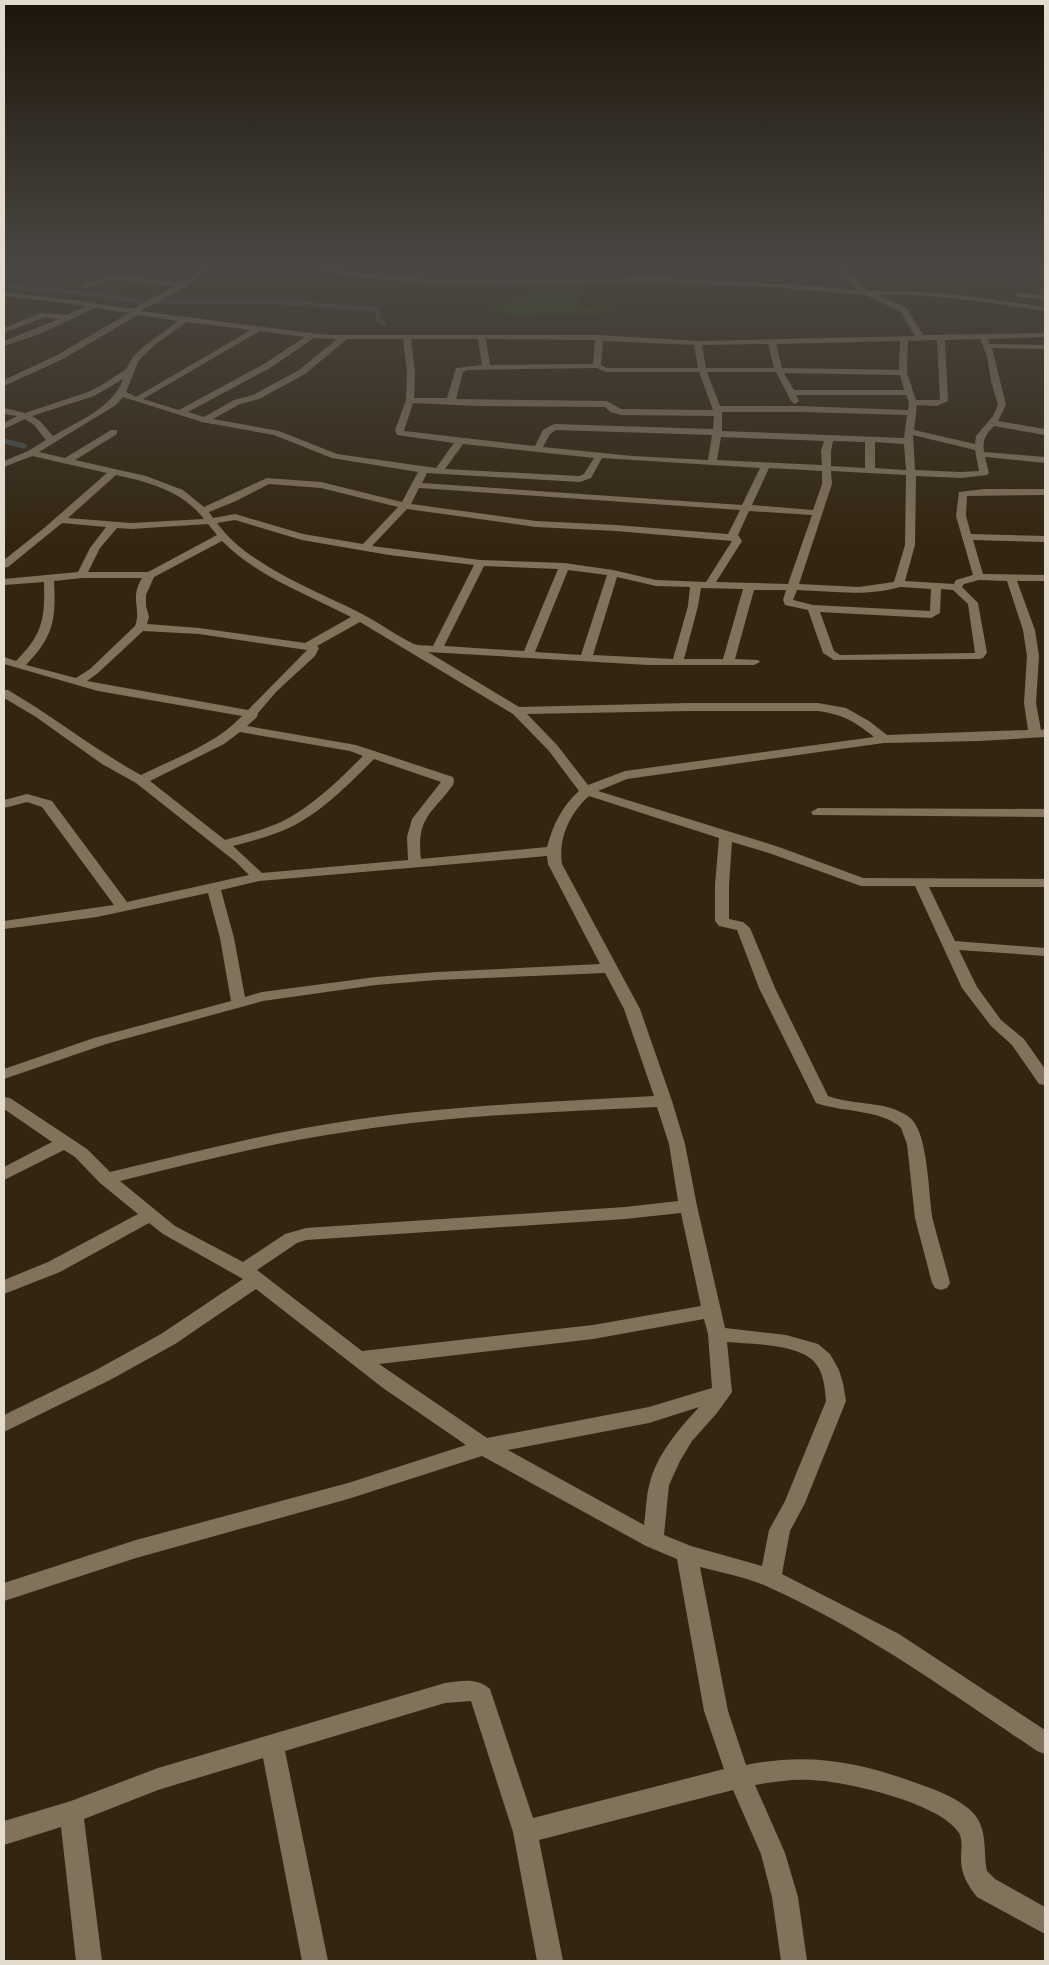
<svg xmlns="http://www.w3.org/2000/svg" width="1049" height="1965" font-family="'Work Sans',sans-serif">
<rect width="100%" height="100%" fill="#332611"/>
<!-- green -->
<g fill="#31450f">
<path d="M374,269H456L443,278L373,273Z"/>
<path d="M546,289H580L579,307L616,306V313L513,316L488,309Z"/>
</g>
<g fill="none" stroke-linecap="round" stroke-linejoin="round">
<!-- stream -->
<g stroke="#464c4b" stroke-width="5">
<path d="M4,278L28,269"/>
<path d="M4,288L16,287L66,291L138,301L276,302L374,309L378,313V320L384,324"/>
<path d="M4,441L24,446"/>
</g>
<!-- minor -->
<g fill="#81725b" fill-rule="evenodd">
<path d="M201,269H209L186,287L140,311L326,335H599L698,341L915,336L900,311L864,295L784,288L665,282L437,284L360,278L306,269H326L437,280L665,278L784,284L859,290L843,274L837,269H846L867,291C927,289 986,298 1045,307V311C989,303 933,293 876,295L906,307L923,335L1045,333V337L988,339L990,344L1045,345V349L992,348L1006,405L998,421L1045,429V435L994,426C986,434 982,440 984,452L1045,457V463L985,457L989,473L987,475L961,478L916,476L915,545L905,581L954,584L956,580L973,575L956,516L959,492L984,489H1045V495L967,496L966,516L971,534L1045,536V542L973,540L983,574L1045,575V581H1017L1035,630L1039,656L1036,703L1041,730L1045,729V737L980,741L884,743L627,779L598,791L779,847L863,878L1045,879V887H929L955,941L1045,948V956L959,950L977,987L1001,1020L1024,1039L1045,1069V1085L1039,1084L1012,1045L991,1026L962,988L915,886H861L769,853L732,842L729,885V919L743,922L750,928L775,988L828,1096C855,1106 886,1100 909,1117C929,1131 928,1196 933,1220C938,1241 945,1262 950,1283L947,1288L941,1290L935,1288L932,1283L915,1218L907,1144L901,1128C884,1110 841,1112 816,1103L759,988L737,930L719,926L715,921V885L719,838L589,796C570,813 558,838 562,864L640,1009L672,1101L685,1144L697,1206L725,1328L786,1335L818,1344L830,1354L839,1370L843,1383L846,1401L805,1503L790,1531L782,1574L899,1634L1045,1730V1754L1037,1751C949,1692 863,1629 766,1586C746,1577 722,1573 700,1567L728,1711L746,1765C809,1752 860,1762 919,1784C939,1791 961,1799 975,1815C988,1832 983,1852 987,1871L995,1879L1045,1907V1934L977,1897C968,1886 961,1874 961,1859C961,1852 963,1840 959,1833C941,1803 845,1781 811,1780C792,1779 773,1782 755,1785L785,1853L798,1897L807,1961H781L772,1897L761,1854L733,1790L539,1840L563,1961H537L513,1832L471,1701L445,1703L285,1751L328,1961H302L263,1758L158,1790L84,1819L102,1961H76L61,1827L4,1845V1821L71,1801L158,1768L445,1683C462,1681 476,1677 490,1689L533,1818L724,1769L704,1711L677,1559L646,1546L482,1456L348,1499L136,1558L4,1601V1583L136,1540L348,1483L466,1445L383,1388L256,1289L175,1344L110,1380L4,1432V1415L96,1370L161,1334L243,1279L163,1234L149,1223L60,1272L4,1294V1280L48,1262L138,1214L100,1183L75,1157L64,1150L4,1180V1167L52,1142L4,1109V1097L10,1098L87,1149L110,1172C190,1153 271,1132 353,1120C453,1105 554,1102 654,1096L624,1009L605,973L437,980L376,985L263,1001L106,1044L4,1079V1069L94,1038L231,1001L220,938L208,893L97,917L4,929V921L114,905L42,807L27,802L4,808V800L27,794L52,801L127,902L249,875L236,862L136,783L102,764L36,717L4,698V690H8C54,717 95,750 141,775C175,758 216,744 242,716L98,691L4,664V657L16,661C43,634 45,619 44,582L4,585V579L78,572L90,548L106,527L62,523L8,567L4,568V560L43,529L107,473L32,456L4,467V461L28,451L46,440L34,425L25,419L4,429V423L17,416L4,414V408L25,413L88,392L102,385L126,369L133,357L144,346L178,321L138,315L63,359L4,386V380L57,355L129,313L95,308L42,333L4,346V341L59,319L45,317L4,333V328L41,313L67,315L86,306L4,296V292L74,300L132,309L175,286L113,279L84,288L80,286L113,275L182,283ZM187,322L251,330L136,397L126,392L139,360L156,344ZM260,331L305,337L264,364L179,410L143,399ZM314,338L337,339L299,370L253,395L234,400L204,417L188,412L270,368ZM347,339H403L407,372L406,400L395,430L397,435L454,443L436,468L337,454L279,431L213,419L240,404L259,399L305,374ZM411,339H478L482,365L456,368L447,398H414L415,372ZM486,339L595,340L593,364L490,365ZM980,339L987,356L991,381L998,405L993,416L976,436L975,444L914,430L917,405L937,406L948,401L945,340ZM937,340L940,400H916L907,373L908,341ZM603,341L694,345L698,368H607L601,365ZM900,341L899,370L782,368L776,344ZM768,344L774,368H706L702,345ZM596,368L606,372H699L713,410L621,409L607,401L456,399L463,372L467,370ZM707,372H776L791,401L795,404L799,401L796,395H906L909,402L908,410L800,406H720ZM784,373L900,375L904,390H794ZM123,379C113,408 78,421 53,436L40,421L32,416L94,396ZM123,397L202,422L274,435L332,458L418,472L402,502L321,482L267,478L204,507L183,490L146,476L75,460L117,434V430H111L65,458L39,452L116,405ZM413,403L479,406L605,407L610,412L621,415L714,416L713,429L554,424L543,430L535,446L404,431ZM722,412H800L907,415L904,438L722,431ZM556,430L712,435L708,460L633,456L543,447L550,434ZM913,435L975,450L979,471L961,472L915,470ZM721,437L824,441L821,451L822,465L717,460ZM833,441L865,442V468L831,466V451ZM875,442L904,444L906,470L875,468ZM463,444L594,458L584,474L579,476L445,469ZM602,458L760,468L742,505L422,483L427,473L580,482L591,478ZM769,468L822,471V484L813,510L752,505ZM831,471L906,475L905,545L894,582L859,587L799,584L832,484ZM116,475C148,482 183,491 204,519L131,523L68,518ZM269,484L321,488L398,507L363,544L303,534L235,514L213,518L209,512L236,501ZM419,488L740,510L728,534L616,525L536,521L411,504ZM407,509L536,527L616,531L732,541L706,582L656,580L613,570L564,563L480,560L372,546ZM749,511L812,515L788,584L716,582L742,541L738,535ZM235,520L302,540L389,555L474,565L433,646C427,645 419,646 414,644C397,636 381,624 364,615C318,591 249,567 217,523ZM208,524L217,535L148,572H88L100,548L117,528L131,529ZM222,541C258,577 307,594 351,617L305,643L199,628L147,624L149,617L146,606V595L154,577ZM484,566L558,569L524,651L444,646ZM568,570L607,575L581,655L535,652ZM617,577L656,586L690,587L688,606L673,659L593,655ZM82,578H142C129,600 142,608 135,626L90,669L76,678L26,665C54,636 56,619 54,581ZM979,580L1007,581L1023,630L1027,656L1024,703L1028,730L887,735L869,721L846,708L818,703H689L519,707L428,652L648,665H754L760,662L758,660L735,659L754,590H786L783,600L785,605L808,610L823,653L834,660L979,659L983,658L987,653L978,603L962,587L964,584ZM900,587L931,589L930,611L813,605L793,600L797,590C832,591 865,597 900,587ZM701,588L743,589L723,659H684L698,606ZM941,589L953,590L968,604L975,653L840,655L834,651L820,612L931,618L940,613ZM360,622L513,714L549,751L579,791C562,806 553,825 547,847L421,859C416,817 432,814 453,785L454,780L453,777L356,745L247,726L257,717L258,713L277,691L315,656L319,648L317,646ZM143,631L199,634L307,650L248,710L87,681L98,673ZM689,711H818C844,715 854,721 874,737L625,771L588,785L557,745L527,714ZM240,732L350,751L363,756C338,781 313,806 281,822C263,830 244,835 225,840L150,781L224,744ZM374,759L441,782L412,819L407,837L408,860L262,873L233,846C252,841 271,836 289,828C322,812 348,785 374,759ZM547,856L548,864L600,964L437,972L376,977L262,992L245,997L234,938L221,890L259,881ZM657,1107L669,1144L678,1201L625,1207L306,1228L285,1234L243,1262L175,1226L120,1181C197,1162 274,1142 353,1131C453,1115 556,1112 657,1107ZM681,1213L701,1306L593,1325L362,1351L257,1270L297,1243L306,1240L625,1219ZM704,1319L708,1334L712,1388L649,1407L487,1438L379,1364L593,1339ZM727,1342C750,1344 802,1344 816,1364C824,1374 825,1389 826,1401L785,1501L769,1530L762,1566L691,1546L664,1535L669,1485L680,1461L692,1441L717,1413L732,1392ZM699,1407C679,1429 656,1455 649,1486C646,1498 646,1512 644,1525L508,1450L649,1423Z"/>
<path d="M1016,293L1045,295V299L1019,297H1016Z"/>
<path d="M818,808L1045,809V817L813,815L811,812Z"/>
</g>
</g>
<!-- sky -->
<linearGradient id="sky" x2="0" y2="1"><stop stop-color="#1c1509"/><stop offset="0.49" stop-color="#4a4743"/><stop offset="1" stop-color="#4a4743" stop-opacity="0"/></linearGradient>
<rect width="1049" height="544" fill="url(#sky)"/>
<!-- border -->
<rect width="1049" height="1965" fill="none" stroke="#e3dbce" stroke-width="10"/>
</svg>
